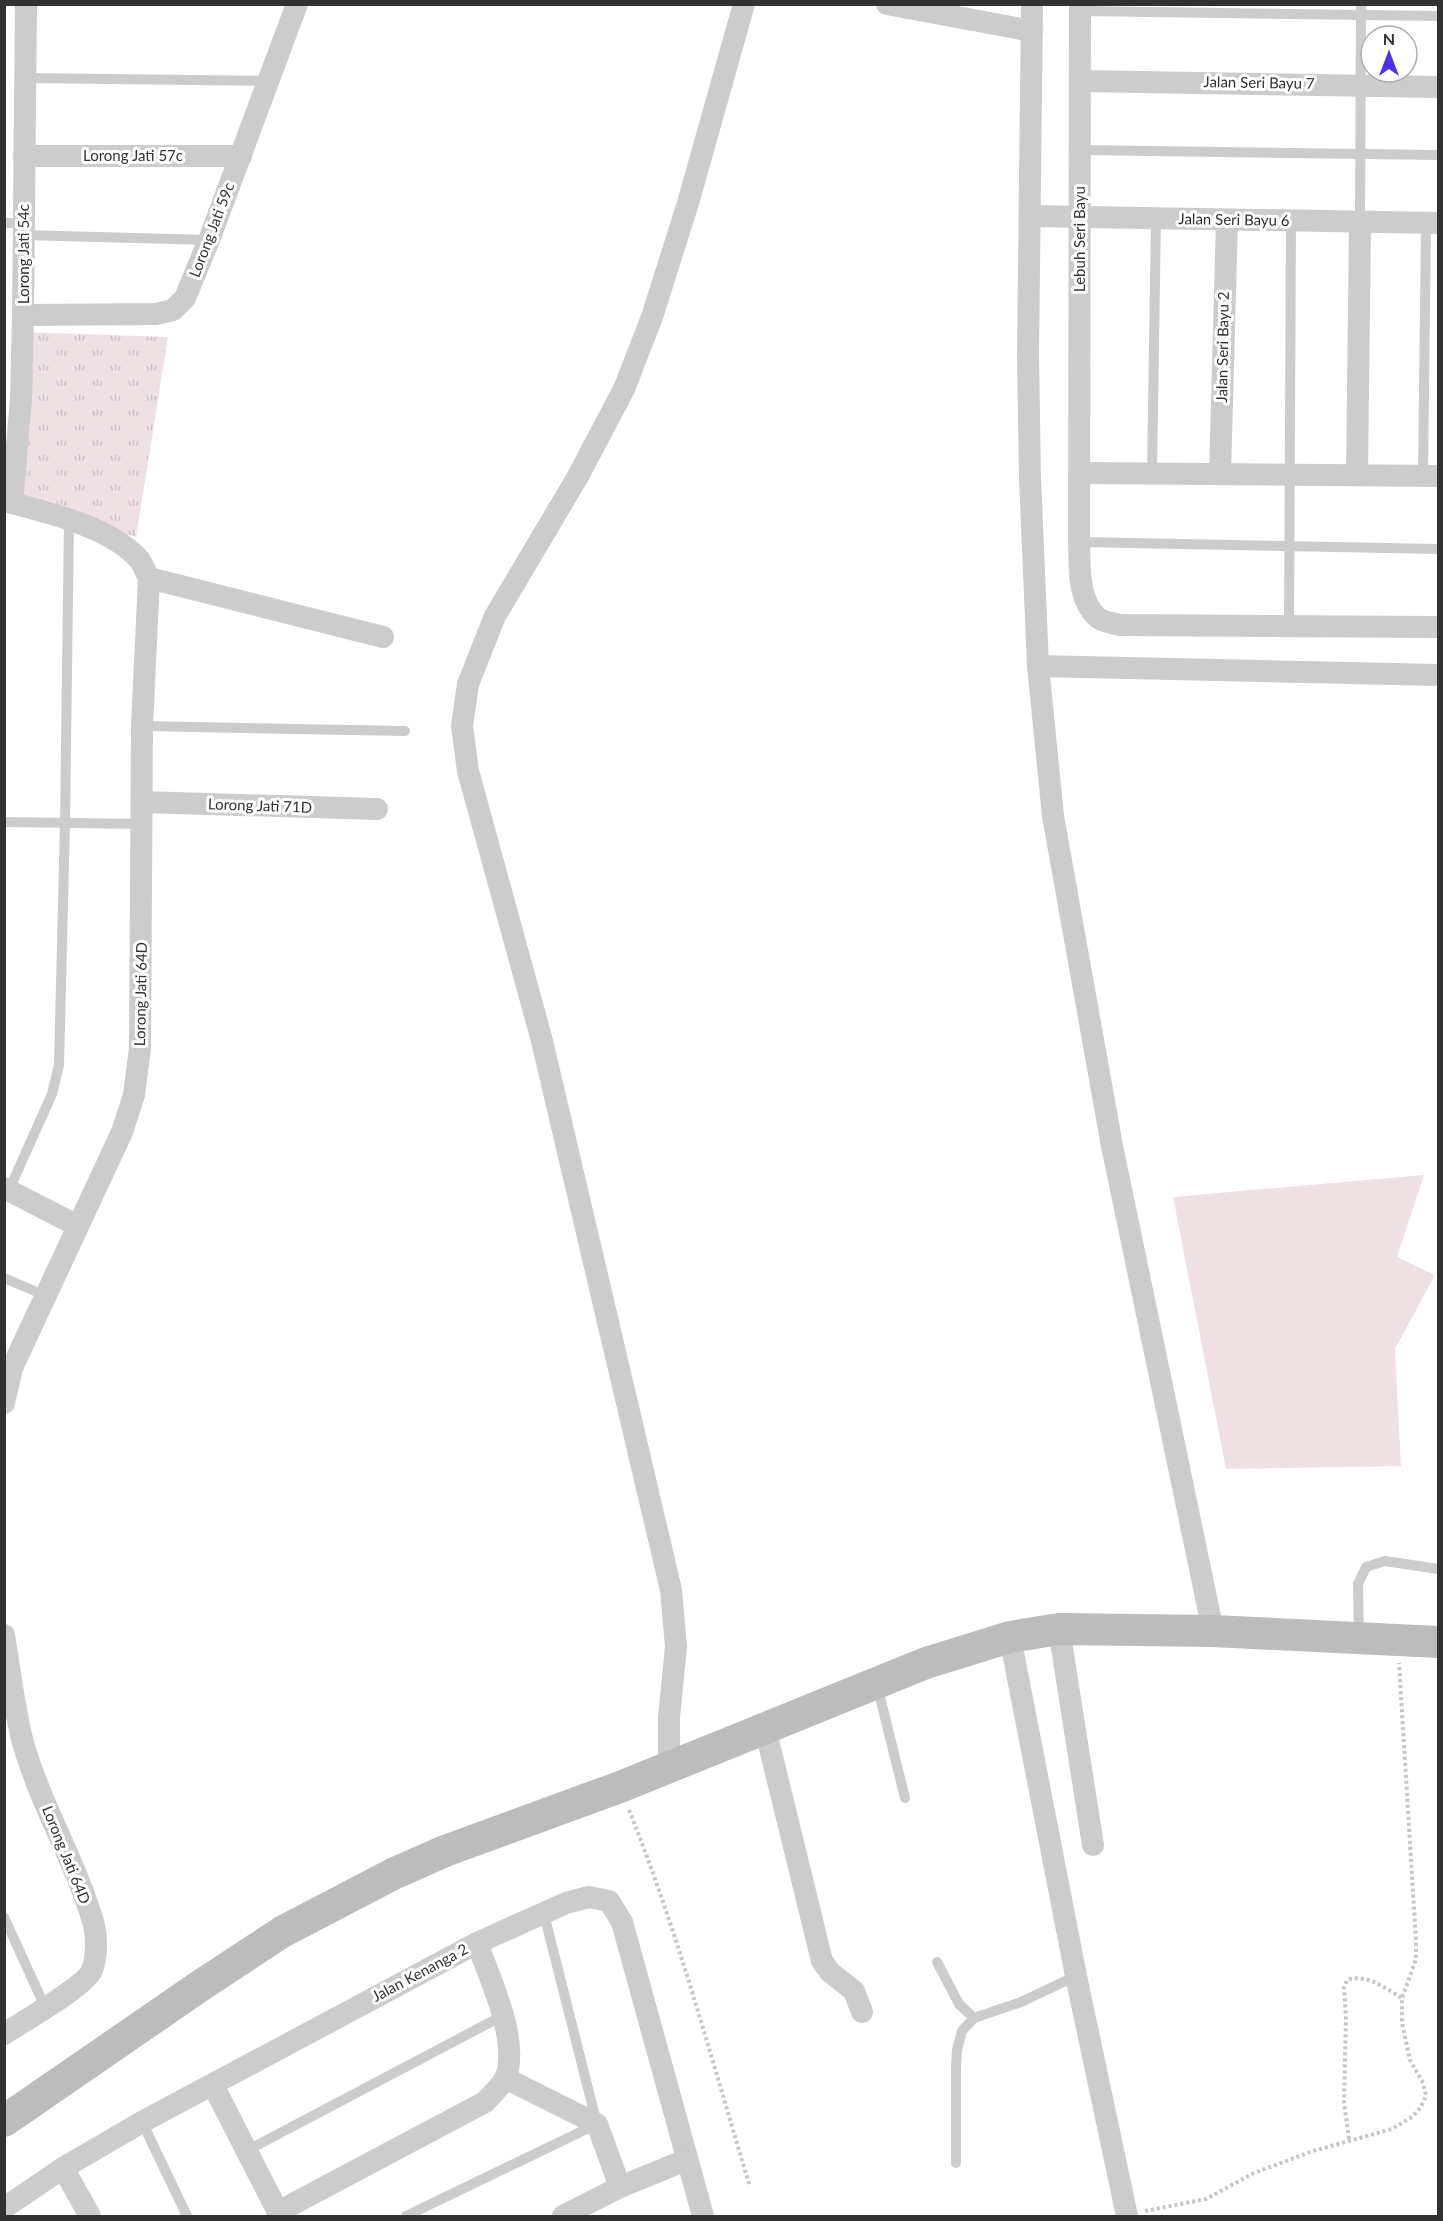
<svg xmlns="http://www.w3.org/2000/svg" width="1443" height="2221" font-family="Lato,sans-serif">
<defs>
<pattern id="park-tufts" width="24" height="20" patternUnits="userSpaceOnUse" patternTransform="scale(1.5)"><rect width="24" height="20" fill="#efe0e4"/><path d="M3 7l-1-3M5 7V3M7 7l1-3M15 17l-1-3M17 17v-4M19 17l1-3" fill="none" stroke="#cdc1c4"/></pattern>
</defs>
<rect width="100%" height="100%" fill="#fff"/>
<!-- green -->
<path fill="#efe0e4" d="M1424,1175L1397,1257L1435,1275L1395,1349L1401,1466L1226,1469L1173,1197Z"/>
<!-- park -->
<path fill="url(#park-tufts)" d="M20,332L168,337L136,537L5,494Z"/>
<g fill="none" stroke-linecap="round" stroke-linejoin="round">
<!-- path -->
<g stroke="#c6c6c6" stroke-width="4" stroke-dasharray="3 3" stroke-linecap="butt">
<path d="M629,1810C678,1932 712,2061 750,2187"/>
<path d="M1349,2139L1344,2102L1346,2016L1344,1988L1347,1980C1366,1973 1385,1988 1402,1998"/>
<path d="M1145,2211L1206,2199L1254,2173L1313,2151L1392,2129L1412,2117L1421,2107L1426,2096L1423,2083L1410,2060L1402,2023V1998L1416,1959V1941L1399,1663"/>
</g>
<!-- service -->
<g stroke="#ccc" stroke-width="10">
<path d="M1080,11L1438,16"/>
<path d="M25,78L269,81"/>
<path d="M1080,150L1438,155"/>
<path d="M1360,222L1361,4"/>
<path d="M4,223H24"/>
<path d="M23,235L209,240"/>
<path d="M1152,473L1156,218"/>
<path d="M1423,475L1426,223"/>
<path d="M1079,542L1438,549"/>
<path d="M1289,626L1291,221"/>
<path d="M142,726L405,731"/>
<path d="M4,822L142,824"/>
<path d="M9,1190L52,1094L59,1065L65,823L69,520"/>
<path d="M4,1278L44,1295"/>
<path d="M1359,1637L1358,1584L1366,1567L1385,1561L1438,1569"/>
<path d="M877,1685L905,1798"/>
<path d="M4,1917L45,2007"/>
<path d="M937,1962L959,2004L974,2018"/>
<path d="M142,2122L187,2216"/>
<path d="M246,2151L504,2015"/>
<path d="M956,2163V2067L957,2050L962,2031L974,2018L1021,2002L1076,1976"/>
<path d="M406,2216L597,2124L544,1914"/>
</g>
<!-- minor -->
<g stroke="#ccc" stroke-width="22">
<path d="M887,4L1032,31"/>
<path d="M1032,4L1028,355L1030,478L1038,666L1053,816L1112,1146L1213,1631"/>
<path d="M1080,4L1079,542C1080,566 1077,600 1098,618C1103,622 1114,623 1120,625L1438,627"/>
<path d="M1080,81L1438,87"/>
<path d="M24,156H241"/>
<path d="M1030,216L1438,223"/>
<path d="M23,315L156,314L173,310L185,298L209,240L297,4"/>
<path d="M1080,473L1438,476"/>
<path d="M1220,474L1227,220"/>
<path d="M1357,475L1360,222"/>
<path d="M4,501C46,512 107,526 137,557C143,563 145,571 149,578L142,726L140,1048L134,1095L122,1132L12,1368L4,1403"/>
<path d="M12,503L21,399L23,315L26,4"/>
<path d="M149,578L383,637"/>
<path d="M1038,666L1438,675"/>
<path d="M142,802L377,809"/>
<path d="M4,1188L78,1226"/>
<path d="M1059,1629L1093,1845"/>
<path d="M4,1635C10,1671 14,1708 23,1743C41,1806 76,1862 94,1925C97,1938 97,1957 92,1970C86,1986 22,2022 4,2034"/>
<path d="M1010,1637L1076,1976L1127,2216"/>
<path d="M765,1728L822,1961L830,1972L854,1991L862,2012"/>
<path d="M669,1767V1717L676,1647L671,1590L541,1037L468,771L462,726L468,684L495,616L577,478L624,389L652,317L688,203L744,4"/>
<path d="M505,2078L597,2124L620,2187"/>
<path d="M213,2085L280,2216"/>
<path d="M63,2168L90,2216"/>
<path d="M4,2208L63,2168L142,2122L477,1943L566,1903L589,1897L609,1901L622,1922L703,2216"/>
<path d="M278,2212L485,2102C491,2095 502,2086 506,2077C519,2039 490,1979 477,1943"/>
<path d="M563,2216L620,2187L686,2160"/>
</g>
<!-- secondary -->
<path stroke="#bcbcbc" stroke-width="32" d="M4,2121L200,1986L282,1932L393,1874L445,1851L620,1787L926,1663L1010,1637L1059,1629L1213,1631L1438,1642"/>
</g>
<g text-anchor="middle" stroke-width="6" stroke-linejoin="round" paint-order="stroke">
<!-- street labels -->
<g font-size="15" fill="#323232" stroke="#fff">
<text transform="translate(1259 83) rotate(1)" y="5">Jalan Seri Bayu 7</text>
<text x="133" y="161">Lorong Jati 57c</text>
<text transform="translate(1234 220) rotate(1)" y="5">Jalan Seri Bayu 6</text>
<text transform="translate(212 230) rotate(-69)" y="5">Lorong Jati 59c</text>
<text transform="translate(1080 239) rotate(-90)" y="5">Lebuh Seri Bayu</text>
<text transform="translate(24 254) rotate(-90)" y="5">Lorong Jati 54c</text>
<text transform="translate(1223 347) rotate(-89)" y="5">Jalan Seri Bayu 2</text>
<text transform="translate(260 806) rotate(2)" y="5">Lorong Jati 71D</text>
<text transform="translate(141 994) rotate(-89)" y="5">Lorong Jati 64D</text>
<text transform="translate(66 1855) rotate(68)" y="5">Lorong Jati 64D</text>
<text transform="translate(420 1973) rotate(-28)" y="5">Jalan Kenanga 2</text>
</g>
</g>
<!-- border -->
<rect width="1443" height="2221" fill="none" stroke="#323232" stroke-width="12"/>
<!-- north arrow -->
<g transform="translate(1389 54)"><circle r="28" fill="#ffffff" stroke="#adadad" stroke-width="1.5"/>
<path d="M0-4.5L10 22L0 15L-10 22Z" fill="#502eee"/>
<text y="-9" font-size="16" font-weight="bold" text-anchor="middle" fill="#323232">N</text>
</g>
</svg>
